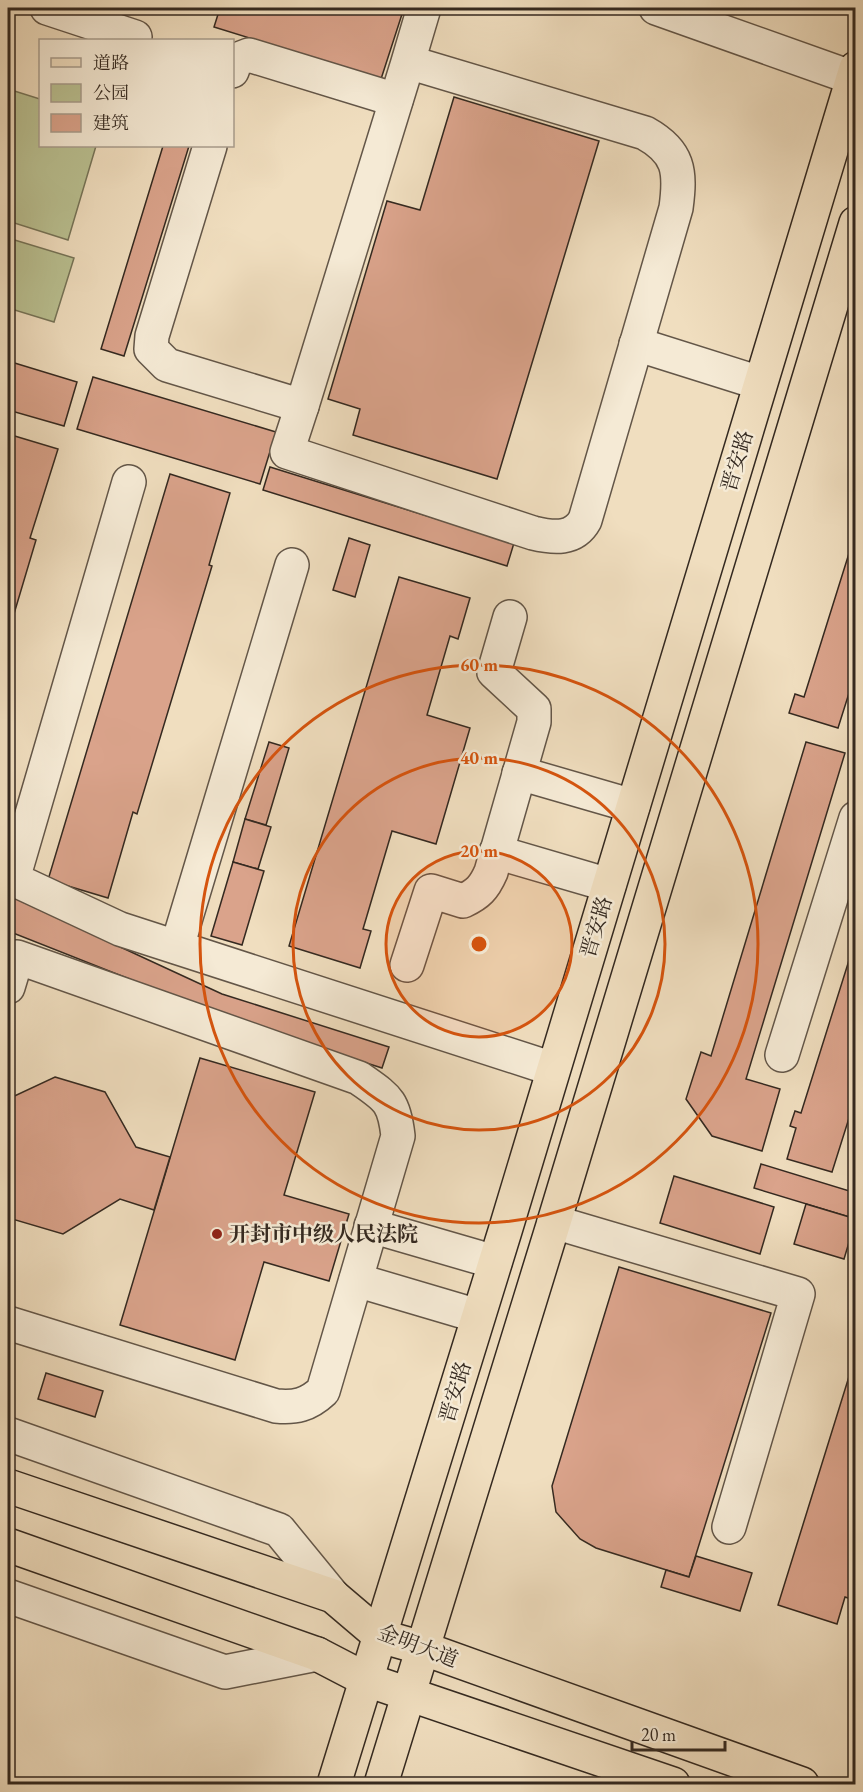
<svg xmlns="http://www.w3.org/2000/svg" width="863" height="1792" font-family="'EB Garamond','Noto Serif SC',serif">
<rect width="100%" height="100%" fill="#f0debf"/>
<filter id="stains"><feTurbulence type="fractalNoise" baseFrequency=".00333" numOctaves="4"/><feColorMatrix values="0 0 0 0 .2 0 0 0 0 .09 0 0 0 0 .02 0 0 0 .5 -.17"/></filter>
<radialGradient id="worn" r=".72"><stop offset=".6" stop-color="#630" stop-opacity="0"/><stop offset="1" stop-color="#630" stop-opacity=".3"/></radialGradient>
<!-- green -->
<g fill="#bac192" stroke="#777559" stroke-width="1.5">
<path d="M8,89L40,99V146H96L68,240L8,221Z"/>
<path d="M8,238L74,258L54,322L8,308Z"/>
</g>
<!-- building -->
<g fill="#daa38b" stroke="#342920" stroke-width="1.5">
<path d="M220,8H404L381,79L214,27Z"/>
<path d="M454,97L599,141L497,479L353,435L360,409L328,399L387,201L420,210Z"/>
<path d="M163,146H189L124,356L101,349Z"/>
<path d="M8,361L77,382L64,426L8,410Z"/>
<path d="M93,377L276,432L260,484L77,429Z"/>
<path d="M8,434L58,449L30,538L36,540L8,634Z"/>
<path d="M270,467L514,543L507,566L263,490Z"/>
<path d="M170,474L230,493L209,565L212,566L137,814L133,812L108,898L48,880Z"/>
<path d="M856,531V671L838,728L789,713L795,694L804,697Z"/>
<path d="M349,538L370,545L355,597L333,590Z"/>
<path d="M399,577L470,598L458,639L450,636L427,715L470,728L436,844L392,831L363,929L371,931L360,968L289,946Z"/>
<path d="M269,742L289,748L266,825L245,819Z"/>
<path d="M806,742L845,753L746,1079L780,1089L762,1151L712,1136L686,1099L701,1052L711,1056Z"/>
<path d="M245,819L271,827L258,869L233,862Z"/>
<path d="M233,862L264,871L242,945L211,936Z"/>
<path d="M8,895L222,994L389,1047L382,1068L233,1020L8,931Z"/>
<path d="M856,938V1096L832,1172L787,1159L796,1128L790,1126L795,1111L801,1113Z"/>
<path d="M200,1058L315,1092L284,1195L349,1214L329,1281L264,1262L235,1360L120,1325Z"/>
<path d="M55,1077L105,1092L136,1147L170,1157L154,1210L120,1199L63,1234L12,1219L8,1209V1099Z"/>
<path d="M761,1164L856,1193V1219L754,1188Z"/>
<path d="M674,1176L774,1207L760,1254L660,1223Z"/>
<path d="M806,1204L856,1219L844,1259L794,1244Z"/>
<path d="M619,1267L771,1313L689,1577L596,1548L580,1539L556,1512L552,1486Z"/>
<path d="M856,1354V1583L851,1599L845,1597L837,1624L778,1605Z"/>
<path d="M46,1373L103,1391L95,1417L38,1399Z"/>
<path d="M696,1556L752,1573L740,1611L661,1587L666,1570L689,1577Z"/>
</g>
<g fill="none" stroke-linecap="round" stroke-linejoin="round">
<!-- minor casing -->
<g stroke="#635648" stroke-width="36">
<g id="minor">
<path d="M47,8L135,37L134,40"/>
<path d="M656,8L856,79"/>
<path d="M408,62L645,133C679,152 681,171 676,208L585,520C574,540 554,538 533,533L287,452L302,406L408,62L424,8"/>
<path d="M232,71L236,60L249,55L396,100"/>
<path d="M210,146L152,336L151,349L167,365L302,406"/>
<path d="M636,344L760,383"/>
<path d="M129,482L13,879L120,929L553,1069"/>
<path d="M519,773L633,806"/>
<path d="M496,852L609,885"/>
<path d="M177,947L292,565"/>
<path d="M407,965L431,891L463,901C478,894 484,888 491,872L534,722V709L494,672L510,617"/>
<path d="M8,987L17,957L359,1078C387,1098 394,1100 398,1136L323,1391C308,1405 295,1408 276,1406L8,1323"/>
<path d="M782,1055L856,818"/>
<path d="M554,1222L798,1294L729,1527"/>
<path d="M371,1226L495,1262"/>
<path d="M356,1280L478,1316"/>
<path d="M8,1434L279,1530L333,1596"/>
<path d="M8,1596L225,1672L317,1654"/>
</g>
</g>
<!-- major casing -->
<g stroke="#342920" stroke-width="36">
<g id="major">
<path d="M8,1486L333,1596L380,1636L422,1648L802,1784"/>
<path d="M8,1545L317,1654L367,1680L673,1784"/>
<path d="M334,1784L505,1231L856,68"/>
<path d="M381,1784L554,1222L856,223"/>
</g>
</g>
<!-- minor -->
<use href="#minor" stroke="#f5ead5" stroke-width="33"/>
<!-- major -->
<use href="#major" stroke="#f0debf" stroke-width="33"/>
</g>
<!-- distance rings -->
<circle cx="479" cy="944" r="93" fill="#d6540e" fill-opacity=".12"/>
<g fill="none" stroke="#d6540e" stroke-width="3">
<circle cx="479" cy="944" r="93"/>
<circle cx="479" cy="944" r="186"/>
<circle cx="479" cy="944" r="279"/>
</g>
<!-- markers -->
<circle fill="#8f2418" stroke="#f5ead5" stroke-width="2" cx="217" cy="1234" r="6"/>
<g text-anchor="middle" stroke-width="5" stroke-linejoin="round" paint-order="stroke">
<!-- street labels -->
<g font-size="21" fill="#342920" stroke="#f5ead5">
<text transform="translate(737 461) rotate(-73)" y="7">晋安路</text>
<text transform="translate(596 927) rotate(-73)" y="7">晋安路</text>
<text transform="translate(455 1392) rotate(-73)" y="7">晋安路</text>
<text transform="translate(418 1646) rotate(21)" y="7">金明大道</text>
</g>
<!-- poi labels -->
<g font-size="21" font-weight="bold" fill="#342920" stroke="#f5ead5" text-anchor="start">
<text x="229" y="1241">开封市中级人民法院</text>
</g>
</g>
<circle cx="479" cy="944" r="9" fill="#d6540e" stroke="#f5ead5" stroke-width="3"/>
<g font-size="18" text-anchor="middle" font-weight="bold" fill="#d6540e" stroke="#f5ead5" stroke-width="5" stroke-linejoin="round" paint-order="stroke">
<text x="479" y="671">60 m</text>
<text x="479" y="764">40 m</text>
<text x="479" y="857">20 m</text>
</g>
<!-- margin -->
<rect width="863" height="1792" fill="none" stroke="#f0debf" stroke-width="30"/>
<rect x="9" y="9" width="845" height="1774" fill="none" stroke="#342920" stroke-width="3"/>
<rect x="15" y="15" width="833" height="1762" fill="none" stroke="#342920" stroke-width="1.5"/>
<!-- legend -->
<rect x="39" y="39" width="195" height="108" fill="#f5ead5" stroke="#a89d8d" stroke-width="1.5"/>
<rect x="51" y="58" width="30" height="9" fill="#f0debf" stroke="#a89d8d" stroke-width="1.5"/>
<text x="93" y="69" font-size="18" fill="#342920">道路</text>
<rect x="51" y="84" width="30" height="18" fill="#bac192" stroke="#a89d8d" stroke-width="1.5"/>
<text x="93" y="99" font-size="18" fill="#342920">公园</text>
<rect x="51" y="114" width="30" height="18" fill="#daa38b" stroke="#a89d8d" stroke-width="1.5"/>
<text x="93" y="129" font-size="18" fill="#342920">建筑</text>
<!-- scale -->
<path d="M632 1741v9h93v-9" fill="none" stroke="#342920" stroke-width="3"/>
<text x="641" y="1741" font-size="18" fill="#342920" stroke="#f5ead5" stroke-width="4.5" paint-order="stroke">20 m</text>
<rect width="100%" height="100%" filter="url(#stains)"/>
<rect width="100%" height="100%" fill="url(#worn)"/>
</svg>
